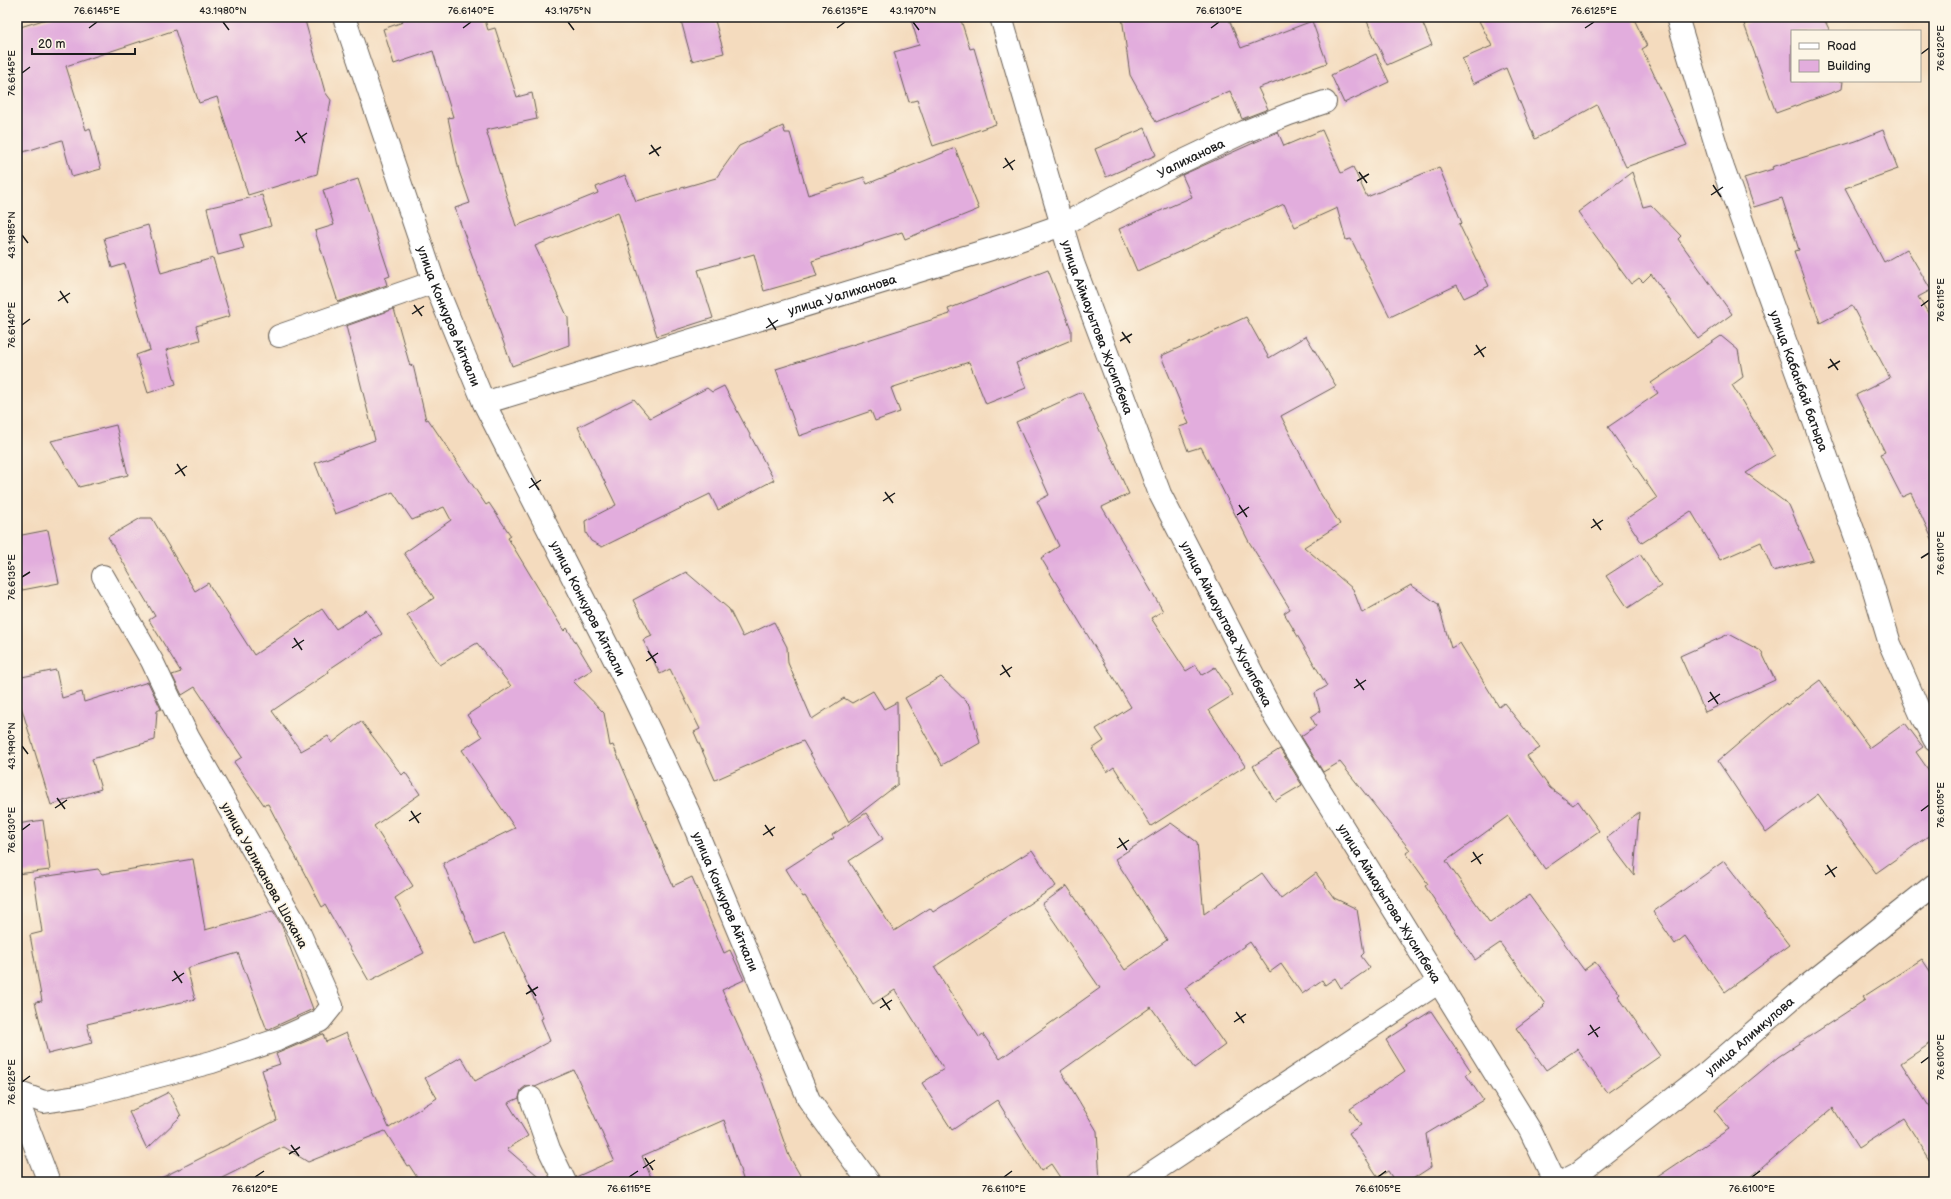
<svg xmlns="http://www.w3.org/2000/svg" width="1951" height="1199" font-family="'Balsamiq Sans',sans-serif">
<rect width="100%" height="100%" fill="#fcf5e5"/>
<filter id="ink" filterUnits="userSpaceOnUse"><feTurbulence type="fractalNoise" baseFrequency=".025" numOctaves="2"/><feDisplacementMap in="SourceGraphic" scale="8" xChannelSelector="R" yChannelSelector="G"/><feConvolveMatrix kernelMatrix="1 2 1 2 8 2 1 2 1" color-interpolation-filters="sRGB"/></filter>
<filter id="wash" filterUnits="userSpaceOnUse"><feTurbulence type="fractalNoise" baseFrequency=".012" numOctaves="4" result="noise"/><feDisplacementMap in="SourceGraphic" scale="16" xChannelSelector="R" yChannelSelector="G"/><feGaussianBlur stdDeviation="0.9" result="paint"/><feColorMatrix in="noise" values="0 0 0 0 0 0 0 0 0 0 0 0 0 0 0 0 0 1.4 0 .05"/><feComposite in="paint" operator="in"/></filter>
<g filter="url(#wash)">
<rect width="100%" height="100%" fill="#f4dbbe"/>
<g id="blocks">
<!-- building -->
<g fill="#e2addd">
<path d="M53,17H304L325,92L331,100L317,174L248,195L217,97L199,103L175,30L66,66L86,130L90,128L101,169L72,177L62,140L17,154V28Z"/>
<path d="M401,17H484L488,30L495,28L517,97L532,93L537,119L486,130L516,226L598,193L596,187L625,175L636,201L716,178L739,146L783,126L785,133H790L808,195L864,177L867,184L955,148L979,209L905,239L902,232L812,261L817,276L764,291L754,254L698,270L713,318L657,336L618,212L535,246L568,318L569,345L512,366L455,208L470,203L459,171L448,118L453,117L433,51L394,64L383,29L403,22Z"/>
<path d="M680,17H714L724,53L692,61Z"/>
<path d="M910,17H960L970,49L974,48L996,124L933,146L917,100L909,102L894,52L919,45Z"/>
<path d="M1122,17H1228L1241,48L1312,21L1327,63L1258,88L1268,109L1242,119L1230,91L1156,122L1130,75Z"/>
<path d="M1365,17H1420L1432,45L1387,65Z"/>
<path d="M1477,17H1633L1647,46L1642,49L1687,145L1626,167L1597,105L1535,139L1506,68L1473,84L1462,59L1492,46Z"/>
<path d="M1762,17H1823L1830,31H1792V81H1843L1842,89L1776,113L1744,24Z"/>
<path d="M1376,54L1389,82L1344,103L1331,75Z"/>
<path d="M1145,128L1156,155L1106,177L1095,149Z"/>
<path d="M1322,130L1341,173L1353,167L1367,197L1439,167L1462,223L1459,224L1489,286L1464,298L1457,285L1390,317L1351,239L1346,240L1337,208L1295,227L1284,204L1137,271L1119,229L1192,197L1182,175L1278,132L1284,146Z"/>
<path d="M1883,130L1898,169L1845,188L1884,262L1907,249L1931,290L1918,297L1934,322V543L1911,493L1902,497L1880,454L1885,452L1856,395L1890,378L1852,306L1820,323L1794,251L1799,250L1782,198L1754,207L1744,178L1773,169L1772,167L1856,141Z"/>
<path d="M1632,172L1643,207L1651,205L1681,236L1678,239L1732,314L1698,339L1651,274L1643,282L1639,278L1631,284L1578,212Z"/>
<path d="M358,179L390,276L385,278L387,285L338,302L315,231L334,225L323,190Z"/>
<path d="M262,195L271,226L240,235L244,248L218,255L207,208Z"/>
<path d="M148,225L161,273L213,258L230,316L196,326L200,340L166,350L176,384L148,393L136,355L150,350L125,264L112,268L104,238Z"/>
<path d="M1048,270L1071,329V340L1016,363L1026,388L986,404L969,362L891,388L900,412L875,421L871,411L799,436L776,369L950,314L948,309Z"/>
<path d="M394,309L410,366L413,365L426,420L428,419L486,505L489,503L511,536L508,538L564,631L567,628L592,670L573,681L604,713L610,746L613,745L673,886L692,877L724,953L730,950L744,980L722,990L762,1080L789,1156L804,1182H744L724,1120L642,1156L653,1182H577L576,1177L614,1160L574,1070L535,1087L526,1086L521,1090L519,1098L508,1103L528,1136L507,1149L545,1182H420L409,1165L407,1166L385,1131L308,1162L284,1147L214,1182H153L277,1120L262,1070L280,1064L276,1054L323,1034L326,1042L346,1033L389,1128L437,1098L425,1078L461,1057L475,1081L550,1041L541,1019L543,1018L504,933L476,944L443,863L515,828L462,750L482,737L467,715L511,686L477,643L440,665L407,615L434,598L404,553L451,520L444,507L412,520L393,492L335,514L315,463L375,440L346,326Z"/>
<path d="M1246,317L1269,358L1306,336L1336,386L1281,416L1320,493L1340,524L1304,547L1353,589L1362,613L1411,585L1438,604L1451,648L1460,643L1499,707L1504,703L1540,748L1527,756L1550,788L1573,805L1578,801L1599,831L1545,869L1508,816L1446,861L1490,923L1529,895L1584,970L1595,962L1620,994L1618,996L1660,1056L1607,1093L1577,1049L1546,1070L1516,1028L1544,1007L1543,1006L1545,1004L1500,943L1475,960L1425,886L1428,884L1406,853L1410,850L1340,762L1323,772L1301,736L1316,726L1311,717L1320,711L1315,693L1327,686L1284,613L1290,609L1248,540L1201,447L1188,451L1179,427L1189,424L1161,356Z"/>
<path d="M1721,336L1738,350L1743,377L1732,385L1775,455L1746,473L1789,505L1813,560L1773,571L1761,542L1720,560L1691,511L1642,543L1626,519L1657,498L1608,427L1658,393L1651,383Z"/>
<path d="M724,386L774,480L718,510L710,494L602,547L591,541L586,533L585,521L616,505L578,427L634,399L650,418L707,388L712,392Z"/>
<path d="M1082,392L1129,494L1102,507L1163,611L1151,618L1186,671L1196,665L1202,675L1215,667L1233,695L1209,710L1245,766L1151,826L1114,767L1107,772L1092,749L1104,741L1096,729L1131,707L1041,558L1059,546L1037,501L1049,495L1016,422Z"/>
<path d="M116,425L128,475L79,487L51,441Z"/>
<path d="M141,518H152L195,591L208,583L254,655L322,609L336,629L366,610L382,634L328,670L329,672L272,711L301,751L328,736L332,743L361,721L402,775L405,772L420,794L374,826L413,886L395,898L424,953L369,981L325,905L322,907L268,804L264,805L234,762L242,757L195,687L182,695L172,675L181,672L149,620L155,616L108,537Z"/>
<path d="M48,530L59,583L17,591V536Z"/>
<path d="M1640,554L1661,586L1628,608L1606,576Z"/>
<path d="M686,572L729,609L743,637L774,622L787,647L788,663L812,719L844,698L852,703L873,691L884,709L897,702L898,784L849,822L803,741L715,780L694,732L700,729L670,669L660,674L643,640L652,636L633,600Z"/>
<path d="M1729,634L1761,651L1775,680L1705,712L1680,656Z"/>
<path d="M56,670L62,698L82,692L84,702L148,682L161,709L157,711L155,740L92,759L101,789L51,805L17,693V678Z"/>
<path d="M941,677L970,705L980,743L942,765L905,698Z"/>
<path d="M1820,680L1870,748L1905,723L1923,747L1916,752L1934,778V832L1876,873L1818,794L1766,833L1718,761L1786,703L1787,705Z"/>
<path d="M1280,749L1302,785L1275,801L1253,766Z"/>
<path d="M1639,812L1634,875L1606,838Z"/>
<path d="M866,813L883,839L849,861L894,931L930,908L933,912L1032,850L1056,886L934,967L979,1037L983,1034L1000,1059L1100,988L1042,904L1067,886L1125,970L1167,940L1115,859L1171,823L1197,842L1204,914L1262,873L1281,899L1316,873L1334,898L1357,909L1364,953L1361,956L1370,968L1341,988L1335,978L1325,985L1322,980L1302,994L1281,964L1270,972L1250,942L1185,988L1225,1045L1194,1068L1151,1007L1061,1071L1097,1131L1100,1182H1063L1051,1164L1041,1171L997,1100L952,1130L922,1083L944,1069L895,990L873,1004L805,896L803,897L786,869L834,838L832,835Z"/>
<path d="M43,820L50,870L17,874V824Z"/>
<path d="M193,859L205,930L273,911L282,926L313,1009L267,1030L238,953L187,968L195,999L87,1024L92,1043L48,1054L35,1002L42,1001L30,935L42,932L34,878L98,869L102,874Z"/>
<path d="M1724,861L1789,945L1725,992L1685,936L1675,944L1653,912Z"/>
<path d="M1922,959L1934,977V1041L1901,1063L1934,1114V1166L1904,1119L1858,1148L1833,1108L1745,1182H1650L1729,1129L1714,1110L1778,1057L1865,1000L1863,997Z"/>
<path d="M1431,1011L1471,1071L1466,1075L1483,1100L1426,1134L1431,1167L1408,1182H1395L1388,1171L1378,1177L1349,1133L1361,1125L1350,1109L1405,1071L1386,1040Z"/>
<path d="M169,1092L181,1116L147,1149L129,1112Z"/>
</g>
</g>
</g>
<g filter="url(#ink)">
<use href="#blocks" fill-opacity="0" stroke="#685f55" stroke-width="1"/>
<g fill="none" stroke-linecap="round" stroke-linejoin="round">
<!-- minor casing -->
<g stroke="#685f55" stroke-width="24">
<g id="minor">
<path id="s1" d="M344,17L433,279L484,403L634,698L688,811L809,1100L869,1182"/>
<path id="s2" d="M1001,17L1073,263L1160,494L1276,719L1530,1130L1555,1182"/>
<path id="s3" d="M1677,17L1723,168L1870,577L1890,644L1922,717L1934,739"/>
<path d="M279,336L434,282"/>
<path id="s4" d="M484,403L1011,243L1062,225L1177,164L1244,132L1289,114L1325,102"/>
<path d="M17,1092L44,1102L83,1096L212,1062L277,1040L320,1021L332,1006L296,925L188,737L152,661L103,576"/>
<path d="M531,1098L549,1149L565,1182"/>
<path d="M17,1099L49,1182"/>
<path d="M1138,1182L1439,982"/>
<path id="s5" d="M1562,1182L1577,1174L1705,1074L1802,990L1934,885"/>
</g>
</g>
<!-- minor -->
<use href="#minor" stroke="#fff" stroke-width="22"/>
</g>
</g>
<!-- ticks -->
<path fill="none" stroke="#1c1c1c" stroke-width="1.5" d="M223,22L229,30M568,22L574,30M913,22L919,30M89,28L97,22M463,28L471,22M837,28L845,22M1211,28L1219,22M1585,28L1594,22M1921,54L1929,48M22,73L30,67M297,131L305,143M295,141L307,133M651,145L659,156M649,154L661,147M1005,158L1013,170M1003,168L1015,160M1359,172L1367,183M1357,181L1369,174M1713,185L1721,197M1711,195L1723,187M22,235L28,243M60,291L68,303M58,301L70,293M414,305L422,316M1921,306L1929,300M412,314L424,306M768,318L776,330M22,325L30,319M766,328L778,320M1122,332L1130,343M1120,341L1132,334M1476,345L1484,357M1474,355L1486,347M1830,359L1838,370M1828,368L1840,361M177,464L185,476M175,474L187,466M531,478L539,490M529,488L541,480M885,492L893,503M883,501L895,493M1239,505L1247,517M1237,515L1249,507M1593,519L1601,530M1591,528L1603,520M1921,558L1929,553M22,577L30,572M294,638L302,650M292,648L304,640M648,651L656,663M646,661L658,653M1002,665L1010,677M1000,675L1012,667M1356,679L1364,690M1354,688L1366,680M1710,692L1718,704M1708,702L1720,694M22,746L28,754M57,798L65,809M55,808L67,800M411,811L419,823M1921,811L1929,805M409,821L421,813M765,825L773,836M22,830L30,824M763,835L775,827M1119,838L1127,850M1117,848L1129,840M1473,852L1481,864M1471,862L1483,854M1827,865L1835,877M1825,875L1837,867M174,971L182,983M172,981L184,973M528,985L536,996M526,994L538,987M882,998L890,1010M880,1008L892,1000M1236,1012L1244,1023M1234,1022L1246,1014M1590,1025L1598,1037M1588,1035L1600,1027M1921,1063L1929,1057M22,1082L30,1076M291,1145L299,1156M289,1154L300,1147M645,1158L653,1170M643,1168L655,1160M255,1177L264,1171M629,1177L638,1171M1004,1177L1012,1171M1378,1177L1386,1171M1752,1177L1760,1171"/>
<g text-anchor="middle" stroke-width="3.5" stroke-linejoin="round" paint-order="stroke">
<!-- street labels -->
<g font-size="13" fill="#1c1c1c" stroke="#fcf5e5">
<text dy="5" stroke="none"><textPath href="#s4" startOffset="750">Уалиханова</textPath></text>
<text dy="5" stroke="none"><textPath href="#s4" startOffset="374">улица Уалиханова</textPath></text>
<text dy="5" stroke="none"><textPath href="#s1" startOffset="317">улица Конкуров Айткали</textPath></text>
<text dy="5" stroke="none"><textPath href="#s2" startOffset="325">улица Аймауытова Жусипбека</textPath></text>
<text dy="5" stroke="none"><textPath href="#s3" startOffset="384">улица Кабанбай батыра</textPath></text>
<text dy="5" stroke="none"><textPath href="#s1" startOffset="641">улица Конкуров Айткали</textPath></text>
<text dy="5" stroke="none"><textPath href="#s2" startOffset="649">улица Аймауытова Жусипбека</textPath></text>
<text transform="translate(265 875) rotate(61)" y="5">улица Уалиханова Шокана</text>
<text dy="5" stroke="none"><textPath href="#s1" startOffset="965">улица Конкуров Айткали</textPath></text>
<text dy="5" stroke="none"><textPath href="#s2" startOffset="973">улица Аймауытова Жусипбека</textPath></text>
<text dy="5" stroke="none"><textPath href="#s5" startOffset="238">улица Алимкулова</textPath></text>
</g>
</g>
<!-- margin -->
<rect width="1951" height="1199" fill="none" stroke="#fcf5e5" stroke-width="44"/>
<!-- legend -->
<rect x="1791" y="30" width="130" height="52" fill="#fcf5e5" stroke="#a29e95"/>
<rect x="1799" y="43" width="20" height="6" fill="#ffffff" stroke="#a29e95"/>
<text x="1827" y="50" font-size="12" fill="#1c1c1c">Road</text>
<rect x="1799" y="60" width="20" height="12" fill="#e2addd" stroke="#a29e95"/>
<text x="1827" y="70" font-size="12" fill="#1c1c1c">Building</text>
<!-- scale -->
<path d="M32 48v6h103v-6" fill="none" stroke="#1c1c1c" stroke-width="2"/>
<text x="38" y="48" font-size="12" fill="#1c1c1c" stroke="#fcf5e5" stroke-width="3" paint-order="stroke">20 m</text>
<rect x="22" y="22" width="1907" height="1155" fill="none" stroke="#1c1c1c" stroke-width="1.5"/>
<g font-size="10" text-anchor="middle" fill="#1c1c1c">
<text x="97" y="14">76.6145°E</text>
<text x="223" y="14">43.1980°N</text>
<text x="471" y="14">76.6140°E</text>
<text x="568" y="14">43.1975°N</text>
<text x="845" y="14">76.6135°E</text>
<text x="913" y="14">43.1970°N</text>
<text x="1219" y="14">76.6130°E</text>
<text x="1594" y="14">76.6125°E</text>
<text transform="translate(1940 48) rotate(-90)" y="4">76.6120°E</text>
<text transform="translate(11 73) rotate(-90)" y="4">76.6145°E</text>
<text transform="translate(11 235) rotate(-90)" y="4">43.1985°N</text>
<text transform="translate(1940 300) rotate(-90)" y="4">76.6115°E</text>
<text transform="translate(11 325) rotate(-90)" y="4">76.6140°E</text>
<text transform="translate(1940 553) rotate(-90)" y="4">76.6110°E</text>
<text transform="translate(11 577) rotate(-90)" y="4">76.6135°E</text>
<text transform="translate(11 746) rotate(-90)" y="4">43.1990°N</text>
<text transform="translate(1940 805) rotate(-90)" y="4">76.6105°E</text>
<text transform="translate(11 830) rotate(-90)" y="4">76.6130°E</text>
<text transform="translate(1940 1057) rotate(-90)" y="4">76.6100°E</text>
<text transform="translate(11 1082) rotate(-90)" y="4">76.6125°E</text>
<text x="255" y="1192">76.6120°E</text>
<text x="629" y="1192">76.6115°E</text>
<text x="1004" y="1192">76.6110°E</text>
<text x="1378" y="1192">76.6105°E</text>
<text x="1752" y="1192">76.6100°E</text>
</g>
</svg>
